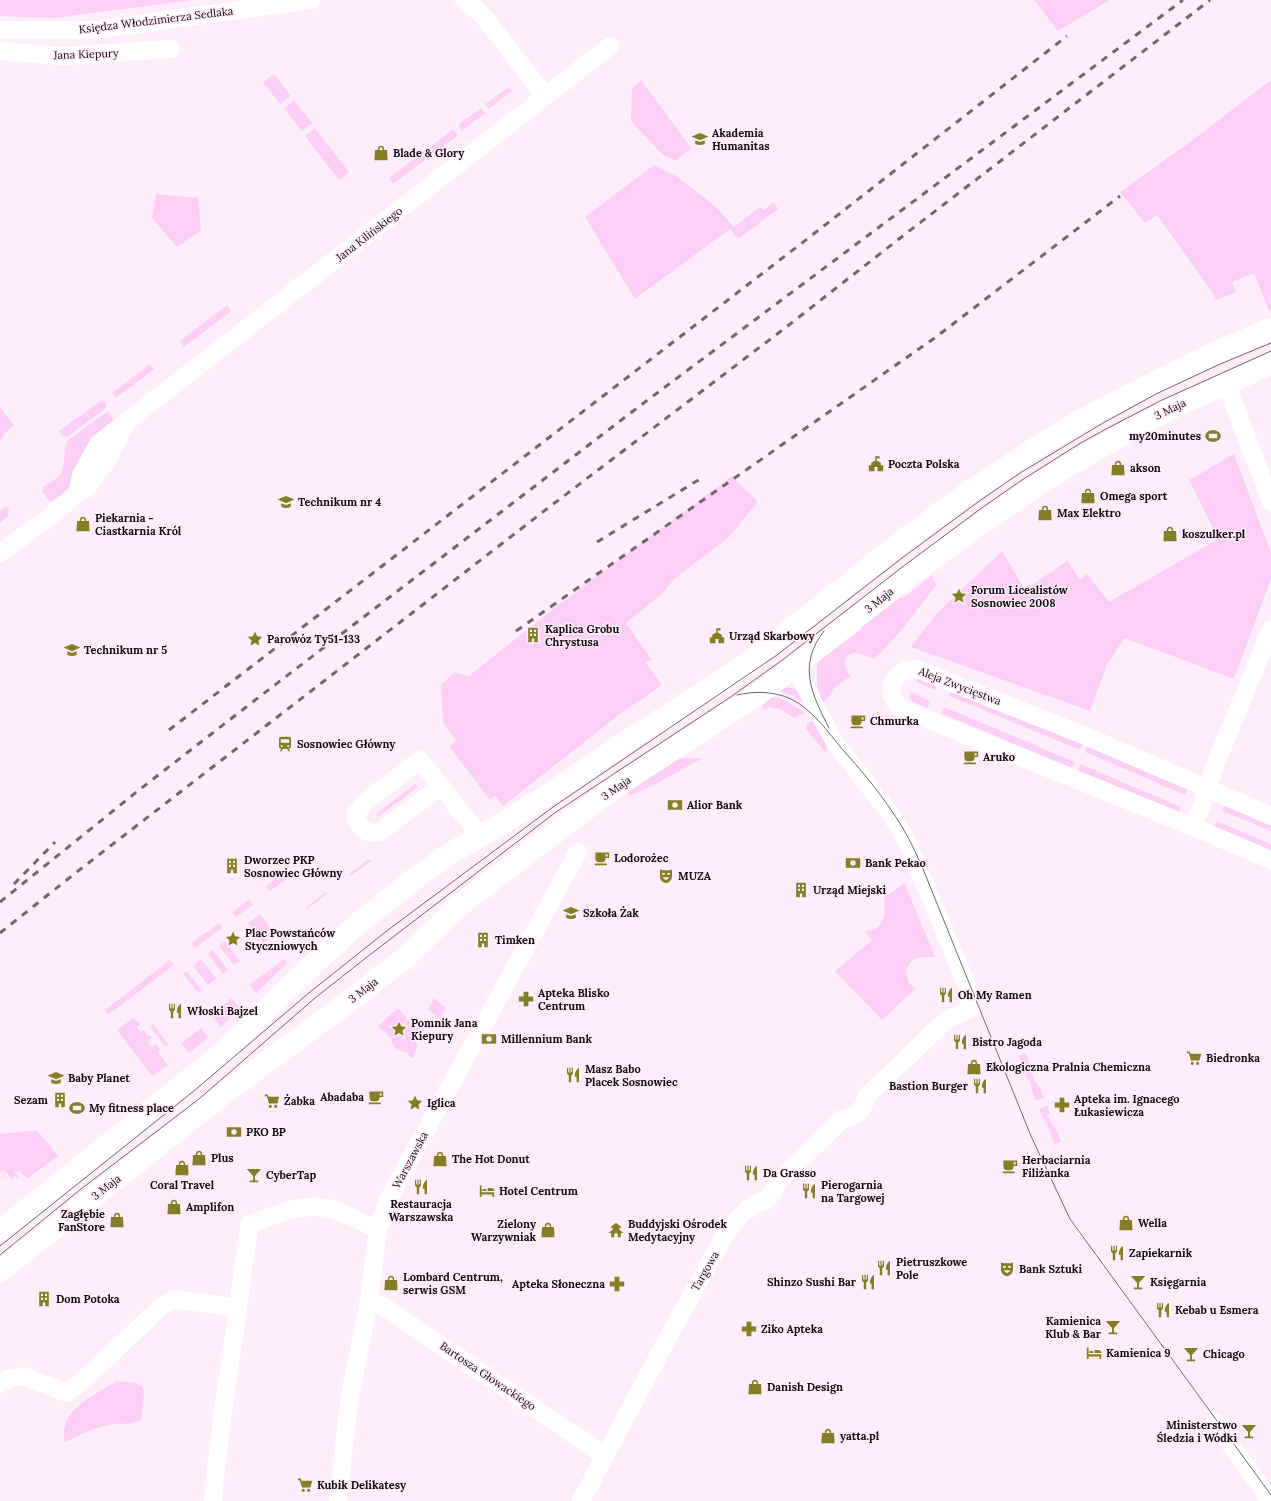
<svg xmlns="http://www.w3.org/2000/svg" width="1271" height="1501" font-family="Lora,serif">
<rect width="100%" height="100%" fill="#ffedfb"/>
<!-- green -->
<g fill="#fdcff6">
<path d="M0,0H192L54,18L0,16Z"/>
<path d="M1034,0H1110L1058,31Z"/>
<path d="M274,74L291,96L280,104L263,82Z"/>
<path d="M641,80L691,148L676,161L663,155L631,121L632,89Z"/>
<path d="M1271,80V310L1269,311L1254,273L1232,282L1236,292L1216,300L1214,295L1157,215L1145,223L1120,192L1190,142Z"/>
<path d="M509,87L512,91L489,109L485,104Z"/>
<path d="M294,100L312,123L302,131L284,109Z"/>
<path d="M481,108L485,113L462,131L458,125Z"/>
<path d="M315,128L349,172L339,180L305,136Z"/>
<path d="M453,129L458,135L434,154L429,148Z"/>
<path d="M424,151L429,157L393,184L389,178Z"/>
<path d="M654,165L678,177L716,207L734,227L760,207L764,210L774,202L778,209L738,239L730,229L635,299L585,217Z"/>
<path d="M156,194L198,198L201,230L177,247L152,218Z"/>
<path d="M227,305L231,311L184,347L180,341Z"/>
<path d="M150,364L154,369L116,398L112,393Z"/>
<path d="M102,400L106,403V408L67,437L62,436L59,431Z"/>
<path d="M0,407L14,425C8,430 3,434 0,442Z"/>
<path d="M108,411L114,421L81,462L67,491L50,502L42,491L43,487C48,484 55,480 59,476C66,468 63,450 67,441Z"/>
<path d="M1234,454L1271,553V579L1234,679L1125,638L1107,664L1090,711L911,647L937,613L1002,551L1025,590L1067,561L1080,580L1087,574L1109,602L1218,539L1189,480Z"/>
<path d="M732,476L758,502L728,538L674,579L662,594L626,623L652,660L645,662L662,685L620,714L503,806L495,796L490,800L449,746L456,741L459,745L443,722L441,685L454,673L469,676L553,609Z"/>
<path d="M6,506L9,509L8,516L0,523V511Z"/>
<path d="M933,575V580L936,584L938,583L899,633L875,659C869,657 862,654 856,653C847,652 843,660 846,668C847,671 849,674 851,676L834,688L830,696L823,703L817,685V662L862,629L860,627L901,597L903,598Z"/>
<path d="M919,675L938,683L935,690L916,682Z"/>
<path d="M781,688C797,686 798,692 806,704L791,695L777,691Z"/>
<path d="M952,689L1083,744L1080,750L949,696Z"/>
<path d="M911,692L930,701L927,708L912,701L909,697Z"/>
<path d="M770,696L787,701L805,713L795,718L779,709L768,707L767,710L764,709L761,704Z"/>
<path d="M944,707L1075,762L1072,768L941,713Z"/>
<path d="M813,720L827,746L826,753L806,729L807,723Z"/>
<path d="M1087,746L1188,788L1185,795L1085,752Z"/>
<path d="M687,758L701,759L656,784L630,796L627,792L673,760Z"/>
<path d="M1080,764L1181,807L1179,813L1078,771Z"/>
<path d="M415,784L418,787L378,817L376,814Z"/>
<path d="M1225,804L1271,823V831L1222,811Z"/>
<path d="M1217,821L1271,844V851L1214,827Z"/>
<path d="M369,859L371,861L350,876L349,874Z"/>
<path d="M284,872L288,878L270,891L266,886Z"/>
<path d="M903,884H905L935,957C920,958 912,954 906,971L909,983L915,989L882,1020L835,971L872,940L865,932C886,927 885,917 884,898Z"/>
<path d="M326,892L327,894L307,909L306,908Z"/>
<path d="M249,899L253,905L236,917L232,913Z"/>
<path d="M260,914L275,934L263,943L248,923Z"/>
<path d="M219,923L222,928L195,948L191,943Z"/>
<path d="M225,941L240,961L234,965L219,946Z"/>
<path d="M213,950L228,970L223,974L208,954Z"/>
<path d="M201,959L216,978L208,985L193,966Z"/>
<path d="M284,959L287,963L256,993L249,985Z"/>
<path d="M170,960L174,965L108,1015L105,1010Z"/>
<path d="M186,971L202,990L198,993L183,974Z"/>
<path d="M232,998L240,1009L221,1027L211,1015Z"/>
<path d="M434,998L446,1008L440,1019L428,1009Z"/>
<path d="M398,1008L407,1019L401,1026L399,1024L394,1028L398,1034L403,1030L402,1027L408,1020L418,1028L416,1043L418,1044L413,1058L409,1056V1054L396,1049L391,1041L392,1039L378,1026Z"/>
<path d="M133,1018L141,1024L137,1027L141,1032L144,1030L148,1036L150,1035L152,1038L148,1042L152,1047L156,1044L160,1050L158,1052L168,1065L152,1076L117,1030Z"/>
<path d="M153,1024L168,1044L165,1046L150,1027Z"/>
<path d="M201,1028L208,1038L189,1053L181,1043Z"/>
<path d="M1026,1053L1034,1080L1040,1088L1044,1098L1036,1101L1031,1088L1032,1087L1029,1080H1028L1022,1067L1024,1066L1019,1056Z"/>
<path d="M1047,1105L1050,1113L1047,1116L1058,1133L1061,1142L1055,1144L1053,1142L1046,1121H1044L1039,1109Z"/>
<path d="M37,1130L58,1156L27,1179L19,1170L18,1173L15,1170L14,1171L19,1178L18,1179L15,1176L13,1180L3,1170L2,1171L7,1177L6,1178L0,1170V1134Z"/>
<path d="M117,1381L136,1383L142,1386L144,1392L141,1420C131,1425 120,1423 110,1425C94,1427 79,1436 65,1442C57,1410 95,1395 117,1381Z"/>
</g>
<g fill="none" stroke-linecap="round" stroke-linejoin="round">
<!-- street -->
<g stroke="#fff" stroke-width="18">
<path d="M464,0L477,10L485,18L545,96"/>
<path d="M0,30H95L311,0"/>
<path d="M0,51L63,56L171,49"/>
<path d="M1226,383L1271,502"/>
<path d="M77,493L81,475L99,443L610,46"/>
<path d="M0,553L52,515L77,493L87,488L108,459L125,425"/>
<path d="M441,786L380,832C366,835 358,828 356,814L364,803L420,760L480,836"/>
<path d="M1271,816L1088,737L917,669C893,669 883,690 900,708C1023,759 1148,807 1271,860"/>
<path d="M1191,825L1201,808L1214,768L1271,629"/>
<path d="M369,1302L383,1306L605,1456"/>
<path d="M0,1384L7,1379L23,1376L67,1393L91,1373L162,1306L174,1299L238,1308"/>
<path d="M1215,1422L1271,1501"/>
<path d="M213,1501C218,1436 229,1373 238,1308C242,1280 245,1252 250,1224C277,1215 306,1200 335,1210C350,1215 363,1224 378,1229"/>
<path d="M338,1501L349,1401L369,1302L378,1229L388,1200L578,852"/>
<path d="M581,1501L677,1321L727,1232L737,1219L752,1205L764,1201L773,1193L777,1182L843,1119C859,1115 862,1112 867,1096L945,1021L970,1009L968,988L906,839L888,811L836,744L818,712L799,674L794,667"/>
</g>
<!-- secondary -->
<g stroke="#fff" stroke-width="22">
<path d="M0,1231L221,1054L318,960L359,923L421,874L453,852L513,817L549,794L626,742L732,674L756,657L886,554L959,499L1031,451L1085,418L1151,384L1219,351L1271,329"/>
<path d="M0,1271L226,1092L351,1000L405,958L456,908L533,849L617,786L757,695L794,667L906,578L972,530L1043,481L1132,429L1172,408L1271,364"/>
</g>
<!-- tram -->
<g stroke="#71666f" stroke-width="1">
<path d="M824,631C797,665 812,695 829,728"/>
<path d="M737,695C754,691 774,691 791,699C813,710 827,731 843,750C860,769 877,789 891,810C904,828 914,848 923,869L1031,1136L1070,1219L1271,1495"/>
<path d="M0,1246L195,1090L310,992L388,930L553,807L777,655L902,558L978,502L1020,473L1103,423L1156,394L1218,365L1271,343"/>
<path d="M0,1255L81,1189L199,1099L315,998L367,957L556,812L732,696L781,661L905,565L983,507L1022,480L1079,444L1106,429L1160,401L1271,351"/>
</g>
<!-- rail -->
<g stroke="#71666f" stroke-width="3" stroke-dasharray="7 7" stroke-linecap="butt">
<path d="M597,542L700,479"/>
<path d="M516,631L936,337L1120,196"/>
<path d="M169,730L811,236L1067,36"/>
<path d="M14,884L55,842"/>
<path d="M0,902L139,790L263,694L637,408L1183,0"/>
<path d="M0,933L78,871L548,508L785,328L904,235L1210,0"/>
</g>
</g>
<!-- icons -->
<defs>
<g id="university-bare" transform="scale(1.2)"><path d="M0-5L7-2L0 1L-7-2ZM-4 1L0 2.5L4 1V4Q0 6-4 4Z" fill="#857e26" stroke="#ffedfb" stroke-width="2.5" paint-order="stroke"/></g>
<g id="shop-bare" transform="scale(1.2)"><path d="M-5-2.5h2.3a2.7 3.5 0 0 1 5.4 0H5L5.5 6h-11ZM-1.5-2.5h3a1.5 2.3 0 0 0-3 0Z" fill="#857e26" stroke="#ffedfb" stroke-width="2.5" paint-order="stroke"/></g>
<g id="stadium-bare" transform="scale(1.2)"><path d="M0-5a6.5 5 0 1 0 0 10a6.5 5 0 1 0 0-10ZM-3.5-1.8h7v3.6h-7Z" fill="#857e26" stroke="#ffedfb" stroke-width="2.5" paint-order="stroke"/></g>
<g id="civic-bare" transform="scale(1.2)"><path d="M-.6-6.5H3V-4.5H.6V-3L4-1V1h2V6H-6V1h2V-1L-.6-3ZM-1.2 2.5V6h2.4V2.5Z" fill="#857e26" stroke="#ffedfb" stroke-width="2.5" paint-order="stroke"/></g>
<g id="school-bare" transform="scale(1.2)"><path d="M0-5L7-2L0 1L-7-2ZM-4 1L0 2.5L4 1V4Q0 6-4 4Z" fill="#857e26" stroke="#ffedfb" stroke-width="2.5" paint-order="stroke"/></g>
<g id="sight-bare" transform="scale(1.2)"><path d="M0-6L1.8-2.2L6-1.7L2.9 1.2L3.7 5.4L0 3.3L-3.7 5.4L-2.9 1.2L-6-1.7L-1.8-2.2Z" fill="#857e26" stroke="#ffedfb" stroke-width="2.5" paint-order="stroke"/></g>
<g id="building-bare" transform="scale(1.2)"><path d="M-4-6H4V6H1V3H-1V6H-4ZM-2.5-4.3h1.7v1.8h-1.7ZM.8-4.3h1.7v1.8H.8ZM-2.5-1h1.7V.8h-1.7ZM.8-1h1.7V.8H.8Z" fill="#857e26" stroke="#ffedfb" stroke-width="2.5" paint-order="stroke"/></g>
<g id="cafe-bare" transform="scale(1.2)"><path d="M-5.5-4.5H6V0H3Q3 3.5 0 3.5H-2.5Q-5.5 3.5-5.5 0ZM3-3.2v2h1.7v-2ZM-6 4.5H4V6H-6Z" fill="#857e26" stroke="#ffedfb" stroke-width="2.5" paint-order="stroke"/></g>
<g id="station-bare" transform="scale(1.2)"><path d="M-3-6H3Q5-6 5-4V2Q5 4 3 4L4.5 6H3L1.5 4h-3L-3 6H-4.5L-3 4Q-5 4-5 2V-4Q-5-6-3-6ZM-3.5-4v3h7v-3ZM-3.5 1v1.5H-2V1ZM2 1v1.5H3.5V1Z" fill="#857e26" stroke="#ffedfb" stroke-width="2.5" paint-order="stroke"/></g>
<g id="bank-bare" transform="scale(1.2)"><path d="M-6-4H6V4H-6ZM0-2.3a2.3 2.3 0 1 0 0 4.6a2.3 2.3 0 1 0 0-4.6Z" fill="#857e26" stroke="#ffedfb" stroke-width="2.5" paint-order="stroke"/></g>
<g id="theatre-bare" transform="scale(1.2)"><path d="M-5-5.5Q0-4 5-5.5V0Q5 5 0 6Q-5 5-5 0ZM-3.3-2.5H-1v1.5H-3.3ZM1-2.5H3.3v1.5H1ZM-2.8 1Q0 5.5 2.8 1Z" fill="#857e26" stroke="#ffedfb" stroke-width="2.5" paint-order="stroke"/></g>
<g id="restaurant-bare" transform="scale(1.2)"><path d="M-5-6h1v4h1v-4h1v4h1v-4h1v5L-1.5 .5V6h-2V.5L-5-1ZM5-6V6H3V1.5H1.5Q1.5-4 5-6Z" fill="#857e26" stroke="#ffedfb" stroke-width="2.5" paint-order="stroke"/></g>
<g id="pharmacy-bare" transform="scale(1.2)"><path d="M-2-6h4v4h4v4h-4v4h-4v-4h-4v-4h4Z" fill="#857e26" stroke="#ffedfb" stroke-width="2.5" paint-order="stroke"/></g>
<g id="supermarket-bare" transform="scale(1.2)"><path d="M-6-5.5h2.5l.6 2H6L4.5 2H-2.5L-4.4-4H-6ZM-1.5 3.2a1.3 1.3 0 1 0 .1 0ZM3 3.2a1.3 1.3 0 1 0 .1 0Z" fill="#857e26" stroke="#ffedfb" stroke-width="2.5" paint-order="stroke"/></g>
<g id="bar-bare" transform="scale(1.2)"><path d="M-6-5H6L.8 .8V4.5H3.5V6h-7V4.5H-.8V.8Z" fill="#857e26" stroke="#ffedfb" stroke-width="2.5" paint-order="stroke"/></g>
<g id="hotel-bare" transform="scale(1.2)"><path d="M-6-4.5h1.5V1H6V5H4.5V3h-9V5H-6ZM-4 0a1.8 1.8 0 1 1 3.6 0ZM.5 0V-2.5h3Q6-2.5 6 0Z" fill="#857e26" stroke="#ffedfb" stroke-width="2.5" paint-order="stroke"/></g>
<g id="temple-bare" transform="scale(1.2)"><path d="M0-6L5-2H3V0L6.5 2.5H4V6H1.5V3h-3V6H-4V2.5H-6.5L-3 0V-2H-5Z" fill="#857e26" stroke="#ffedfb" stroke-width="2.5" paint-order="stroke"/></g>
</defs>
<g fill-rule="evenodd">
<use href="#university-bare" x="700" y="139"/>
<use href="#shop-bare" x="381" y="153"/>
<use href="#stadium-bare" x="1213" y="436"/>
<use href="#civic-bare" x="876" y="464"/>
<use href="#shop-bare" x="1118" y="468"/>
<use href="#shop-bare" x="1088" y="496"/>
<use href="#school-bare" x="286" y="502"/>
<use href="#shop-bare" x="1045" y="513"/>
<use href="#shop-bare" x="83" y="524"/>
<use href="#shop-bare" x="1170" y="534"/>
<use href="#sight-bare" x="959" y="596"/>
<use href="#building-bare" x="533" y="635"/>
<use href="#civic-bare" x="717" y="636"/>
<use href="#sight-bare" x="255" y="639"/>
<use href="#school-bare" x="72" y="650"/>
<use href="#cafe-bare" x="858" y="721"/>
<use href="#station-bare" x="285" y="744"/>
<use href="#cafe-bare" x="971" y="757"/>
<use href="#bank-bare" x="675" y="805"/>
<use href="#cafe-bare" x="602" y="858"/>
<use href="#bank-bare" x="853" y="863"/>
<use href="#building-bare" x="232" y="866"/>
<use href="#theatre-bare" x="666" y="876"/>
<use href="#building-bare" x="801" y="890"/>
<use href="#school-bare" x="571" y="913"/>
<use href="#sight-bare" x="233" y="939"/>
<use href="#building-bare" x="483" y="940"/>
<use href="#restaurant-bare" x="946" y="995"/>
<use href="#pharmacy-bare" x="526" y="999"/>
<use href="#restaurant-bare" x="175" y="1011"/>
<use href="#sight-bare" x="399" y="1029"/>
<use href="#bank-bare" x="489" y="1039"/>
<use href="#restaurant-bare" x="960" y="1042"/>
<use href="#supermarket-bare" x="1194" y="1058"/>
<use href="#shop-bare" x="974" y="1067"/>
<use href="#restaurant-bare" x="573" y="1075"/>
<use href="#school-bare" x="56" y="1078"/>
<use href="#restaurant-bare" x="980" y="1086"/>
<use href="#cafe-bare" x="376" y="1097"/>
<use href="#building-bare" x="60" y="1100"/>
<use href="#supermarket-bare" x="272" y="1101"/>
<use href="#sight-bare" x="415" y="1103"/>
<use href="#pharmacy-bare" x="1062" y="1105"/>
<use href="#stadium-bare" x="77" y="1108"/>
<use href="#bank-bare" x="234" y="1132"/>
<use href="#shop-bare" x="199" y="1158"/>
<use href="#shop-bare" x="440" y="1159"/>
<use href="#cafe-bare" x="1010" y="1166"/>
<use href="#shop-bare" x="182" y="1168"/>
<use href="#restaurant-bare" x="751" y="1173"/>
<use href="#bar-bare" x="254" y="1175"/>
<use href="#restaurant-bare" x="421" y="1187"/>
<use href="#hotel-bare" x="487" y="1191"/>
<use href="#restaurant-bare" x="809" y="1191"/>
<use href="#shop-bare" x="174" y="1207"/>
<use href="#shop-bare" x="117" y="1220"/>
<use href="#shop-bare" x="1126" y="1223"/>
<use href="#shop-bare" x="548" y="1230"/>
<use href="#temple-bare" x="616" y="1230"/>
<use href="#restaurant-bare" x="1117" y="1253"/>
<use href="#restaurant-bare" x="884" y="1268"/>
<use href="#theatre-bare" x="1007" y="1269"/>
<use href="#restaurant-bare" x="868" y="1282"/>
<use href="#bar-bare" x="1138" y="1282"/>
<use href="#shop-bare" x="391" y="1283"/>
<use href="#pharmacy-bare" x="617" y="1284"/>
<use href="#building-bare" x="44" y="1299"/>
<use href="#restaurant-bare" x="1163" y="1310"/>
<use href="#bar-bare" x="1113" y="1327"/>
<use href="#pharmacy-bare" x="749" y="1329"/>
<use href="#hotel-bare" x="1094" y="1353"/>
<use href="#bar-bare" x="1191" y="1354"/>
<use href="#shop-bare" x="755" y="1387"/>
<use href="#bar-bare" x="1249" y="1431"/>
<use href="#shop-bare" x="828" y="1436"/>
<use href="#supermarket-bare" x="305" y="1485"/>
</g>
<g text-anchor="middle" stroke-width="3" stroke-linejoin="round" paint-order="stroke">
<!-- street labels -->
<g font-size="11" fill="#10090f" stroke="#ffedfb">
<text transform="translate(156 20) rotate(-7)" y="4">Księdza Włodzimierza Sedlaka</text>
<text transform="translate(86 54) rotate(-2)" y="4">Jana Kiepury</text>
<text transform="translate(369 234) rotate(-38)" y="4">Jana Kilińskiego</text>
<text transform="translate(1170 409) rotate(-26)" y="4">3 Maja</text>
<text transform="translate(879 600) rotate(-39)" y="4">3 Maja</text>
<text transform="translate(960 686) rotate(21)" y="4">Aleja Zwycięstwa</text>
<text transform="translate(616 788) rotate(-35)" y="4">3 Maja</text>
<text transform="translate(363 990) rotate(-38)" y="4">3 Maja</text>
<text transform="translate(410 1160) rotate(-62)" y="4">Warszawska</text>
<text transform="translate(106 1187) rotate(-38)" y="4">3 Maja</text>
<text transform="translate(705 1271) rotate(-60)" y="4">Targowa</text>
<text transform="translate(488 1376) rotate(34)" y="4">Bartosza Głowackiego</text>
</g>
<!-- poi labels -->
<g font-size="11" font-weight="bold" fill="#10090f" stroke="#ffedfb" text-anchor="start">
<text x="712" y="137">Akademia<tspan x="712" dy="13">Humanitas</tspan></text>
<text x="393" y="157">Blade &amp; Glory</text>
<text x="1201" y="440" text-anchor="end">my20minutes</text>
<text x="888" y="468">Poczta Polska</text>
<text x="1130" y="472">akson</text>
<text x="1100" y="500">Omega sport</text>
<text x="298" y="506">Technikum nr 4</text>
<text x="1057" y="517">Max Elektro</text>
<text x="95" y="522">Piekarnia -<tspan x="95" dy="13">Ciastkarnia Król</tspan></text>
<text x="1182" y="538">koszulker.pl</text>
<text x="971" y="594">Forum Licealistów<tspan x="971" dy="13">Sosnowiec 2008</tspan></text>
<text x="545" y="633">Kaplica Grobu<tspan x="545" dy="13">Chrystusa</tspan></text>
<text x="729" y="640">Urząd Skarbowy</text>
<text x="267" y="643">Parowóz Ty51-133</text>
<text x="84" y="654">Technikum nr 5</text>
<text x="870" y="725">Chmurka</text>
<text x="297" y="748">Sosnowiec Główny</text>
<text x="983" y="761">Aruko</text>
<text x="687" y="809">Alior Bank</text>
<text x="614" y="862">Lodorożec</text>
<text x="244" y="864">Dworzec PKP<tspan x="244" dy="13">Sosnowiec Główny</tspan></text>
<text x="865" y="867">Bank Pekao</text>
<text x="678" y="880">MUZA</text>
<text x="813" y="894">Urząd Miejski</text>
<text x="583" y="917">Szkoła Żak</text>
<text x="245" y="937">Plac Powstańców<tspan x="245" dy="13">Styczniowych</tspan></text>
<text x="495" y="944">Timken</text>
<text x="538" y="997">Apteka Blisko<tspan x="538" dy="13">Centrum</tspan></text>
<text x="958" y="999">Oh My Ramen</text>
<text x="187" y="1015">Włoski Bajzel</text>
<text x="411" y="1027">Pomnik Jana<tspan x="411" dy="13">Kiepury</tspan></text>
<text x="501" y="1043">Millennium Bank</text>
<text x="972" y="1046">Bistro Jagoda</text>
<text x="1206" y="1062">Biedronka</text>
<text x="986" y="1071">Ekologiczna Pralnia Chemiczna</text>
<text x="585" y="1073">Masz Babo<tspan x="585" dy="13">Placek Sosnowiec</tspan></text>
<text x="68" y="1082">Baby Planet</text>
<text x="968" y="1090" text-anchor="end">Bastion Burger</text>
<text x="364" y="1101" text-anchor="end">Abadaba</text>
<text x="1074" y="1103">Apteka im. Ignacego<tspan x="1074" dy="13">Łukasiewicza</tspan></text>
<text x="48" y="1104" text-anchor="end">Sezam</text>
<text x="284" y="1105">Żabka</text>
<text x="427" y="1107">Iglica</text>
<text x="89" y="1112">My fitness place</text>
<text x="246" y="1136">PKO BP</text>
<text x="211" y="1162">Plus</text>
<text x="452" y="1163">The Hot Donut</text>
<text x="1022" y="1164">Herbaciarnia<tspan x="1022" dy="13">Filiżanka</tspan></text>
<text x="763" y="1177">Da Grasso</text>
<text x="266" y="1179">CyberTap</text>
<text x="182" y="1189" text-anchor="middle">Coral Travel</text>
<text x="821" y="1189">Pierogarnia<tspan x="821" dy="13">na Targowej</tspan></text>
<text x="499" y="1195">Hotel Centrum</text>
<text x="421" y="1208" text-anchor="middle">Restauracja<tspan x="421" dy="13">Warszawska</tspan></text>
<text x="186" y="1211">Amplifon</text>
<text x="105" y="1218" text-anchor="end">Zagłębie<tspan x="105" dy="13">FanStore</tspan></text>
<text x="1138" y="1227">Wella</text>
<text x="536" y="1228" text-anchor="end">Zielony<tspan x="536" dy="13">Warzywniak</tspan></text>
<text x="628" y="1228">Buddyjski Ośrodek<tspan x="628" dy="13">Medytacyjny</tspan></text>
<text x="1129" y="1257">Zapiekarnik</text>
<text x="896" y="1266">Pietruszkowe<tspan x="896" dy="13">Pole</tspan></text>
<text x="1019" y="1273">Bank Sztuki</text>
<text x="403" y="1281">Lombard Centrum,<tspan x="403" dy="13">serwis GSM</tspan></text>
<text x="856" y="1286" text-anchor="end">Shinzo Sushi Bar</text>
<text x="1150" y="1286">Księgarnia</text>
<text x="605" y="1288" text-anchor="end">Apteka Słoneczna</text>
<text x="56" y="1303">Dom Potoka</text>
<text x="1175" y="1314">Kebab u Esmera</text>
<text x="1101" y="1325" text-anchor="end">Kamienica<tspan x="1101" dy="13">Klub &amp; Bar</tspan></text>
<text x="761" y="1333">Ziko Apteka</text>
<text x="1106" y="1357">Kamienica 9</text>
<text x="1203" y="1358">Chicago</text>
<text x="767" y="1391">Danish Design</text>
<text x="1237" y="1429" text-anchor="end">Ministerstwo<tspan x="1237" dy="13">Śledzia i Wódki</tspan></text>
<text x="840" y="1440">yatta.pl</text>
<text x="317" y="1489">Kubik Delikatesy</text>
</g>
</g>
</svg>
